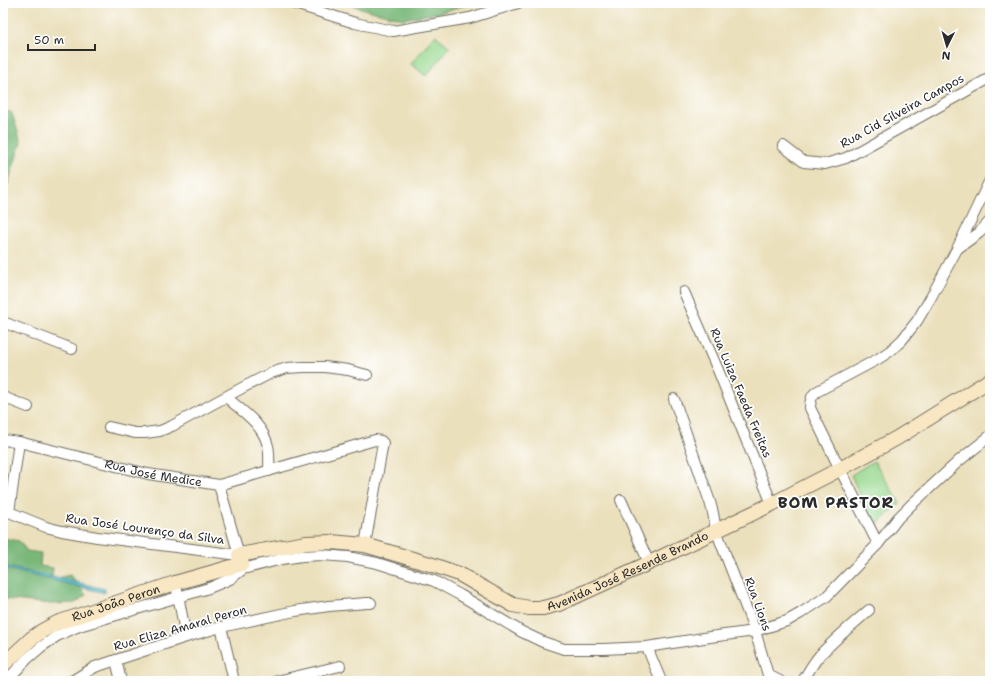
<svg xmlns="http://www.w3.org/2000/svg" width="993" height="684" font-family="'Shantell Sans',sans-serif">
<rect width="100%" height="100%" fill="#fff"/>
<filter id="ink" filterUnits="userSpaceOnUse"><feTurbulence type="fractalNoise" baseFrequency=".025" numOctaves="2"/><feDisplacementMap in="SourceGraphic" scale="8" xChannelSelector="R" yChannelSelector="G"/><feConvolveMatrix kernelMatrix="1 2 1 2 8 2 1 2 1" color-interpolation-filters="sRGB"/></filter>
<filter id="wash" filterUnits="userSpaceOnUse"><feTurbulence type="fractalNoise" baseFrequency=".012" numOctaves="4" result="noise"/><feDisplacementMap in="SourceGraphic" scale="16" xChannelSelector="R" yChannelSelector="G"/><feGaussianBlur stdDeviation="0.9" result="paint"/><feColorMatrix in="noise" values="0 0 0 0 0 0 0 0 0 0 0 0 0 0 0 0 0 1.4 0 .05"/><feComposite in="paint" operator="in"/></filter>
<g filter="url(#wash)">
<rect width="100%" height="100%" fill="#ebe0bc"/>
<!-- green -->
<g fill="#97d88e" stroke="#61825c">
<path d="M435,35L450,47L426,76L411,64Z"/>
<path d="M874,461L900,503L874,527L851,475Z"/>
</g>
<!-- forest -->
<g fill="#79b879" stroke="#527252">
<path d="M345,3H482L463,6L438,13L403,19L367,10Z"/>
<path d="M3,109L12,113L21,142L6,190L3,191Z"/>
<path d="M3,538L19,541L27,551L41,553L40,566L53,568L52,579L70,575L86,595L75,603L52,604L3,599Z"/>
</g>
<!-- water -->
<path fill="#4cb8c8" stroke="#3c727a" d="M3,566L67,580L105,589V593L3,568Z"/>
</g>
<g filter="url(#ink)">
<g fill="none" stroke-linecap="round" stroke-linejoin="round">
<!-- street casing -->
<g stroke="#6e6a5e" stroke-width="12">
<g id="street">
<path d="M292,3L355,23L393,31L470,18L518,3"/>
<path d="M783,146L804,162L825,164L846,158L990,78"/>
<path d="M958,248L979,233L990,221"/>
<path d="M684,292L718,370L772,504"/>
<path d="M3,322L72,349"/>
<path d="M3,397L28,407"/>
<path d="M226,397C242,411 263,424 268,446C270,454 269,463 269,471"/>
<path d="M674,399L710,502L713,513L716,530L755,631L768,675L780,681"/>
<path d="M109,427L135,433H145L160,431L172,426L242,388L271,373L287,368L304,367H325L348,370L367,375"/>
<path id="s1" d="M3,440L19,442L148,474L219,485L375,440L381,441L383,443L365,545"/>
<path d="M621,500L649,563"/>
<path d="M3,511L9,512L46,527L62,531L97,537L239,555L219,485"/>
<path d="M9,512L19,442"/>
<path d="M878,544L840,469L810,408C810,401 811,396 816,392L878,359L890,351L902,340L917,321L930,299L957,249L990,180"/>
<path d="M177,590L186,637"/>
<path d="M221,627L234,681"/>
<path d="M647,647L661,681"/>
<path d="M116,660L121,681"/>
<path d="M6,681L27,659L41,647L57,636L79,626L209,588L221,583L230,579L243,569L282,559L302,556L322,555L348,557L377,563L434,581L460,595L522,632L543,642L564,649H603L647,647L710,637L755,631L787,621L801,613L826,597L878,544L898,518L911,505L960,460L990,436"/>
<path d="M72,681L95,667L186,637L221,627L295,611L329,606L367,603H371"/>
<path d="M277,681L340,666"/>
<path d="M803,681C808,672 813,663 820,655C835,639 852,625 869,610"/>
</g>
</g>
<!-- secondary casing -->
<g stroke="#6e6a5e" stroke-width="16">
<g id="secondary">
<path id="s2" d="M3,665L31,639L42,631L57,623L175,583L242,564L239,555L306,543L331,542L365,545L433,565L459,574L513,605L529,608H543L559,604L649,563L772,504L840,469L897,438L990,380"/>
</g>
</g>
<!-- street -->
<use href="#street" stroke="#fff" stroke-width="10"/>
<!-- secondary -->
<use href="#secondary" stroke="#f9e7c3" stroke-width="14"/>
</g>
</g>
<g text-anchor="middle" stroke-width="3.5" stroke-linejoin="round" paint-order="stroke">
<!-- street labels -->
<g font-size="12" fill="#2b2b2b" stroke="#fff">
<text transform="translate(902 111) rotate(-29)" y="4">Rua Cid Silveira Campos</text>
<text transform="translate(741 393) rotate(67)" y="4">Rua Luiza Faeda Freitas</text>
<text dy="4" stroke="none"><textPath href="#s1" startOffset="154">Rua José Medice</textPath></text>
<text transform="translate(145 529) rotate(8)" y="4">Rua José Lourenço da Silva</text>
<text dy="4" stroke="none"><textPath href="#s2" startOffset="683">Avenida José Resende Brando</textPath></text>
<text dy="4" stroke="none"><textPath href="#s2" startOffset="131">Rua João Peron</textPath></text>
<text transform="translate(758 604) rotate(70)" y="4">Rua Lions</text>
<text transform="translate(180 628) rotate(-16)" y="4">Rua Eliza Amaral Peron</text>
</g>
<!-- district labels -->
<g font-size="16" font-weight="bold" letter-spacing="1" fill="#2b2b2b" stroke="#fff">
<text x="836" y="508">BOM PASTOR</text>
</g>
</g>
<!-- margin -->
<rect width="993" height="684" fill="none" stroke="#fff" stroke-width="16"/>
<!-- north arrow -->
<g transform="translate(947 46) rotate(185)" stroke="#ffffff" stroke-width="3" paint-order="stroke">
<path d="M0-3L7 15L0 10L-7 15Z" fill="#2b2b2b"/>
<text y="-6" font-size="11" font-weight="bold" text-anchor="middle" fill="#2b2b2b">N</text>
</g>
<!-- scale -->
<path d="M28 44v6h67v-6" fill="none" stroke="#2b2b2b" stroke-width="2"/>
<text x="34" y="44" font-size="12" fill="#2b2b2b" stroke="#ffffff" stroke-width="3" paint-order="stroke">50 m</text>
</svg>
